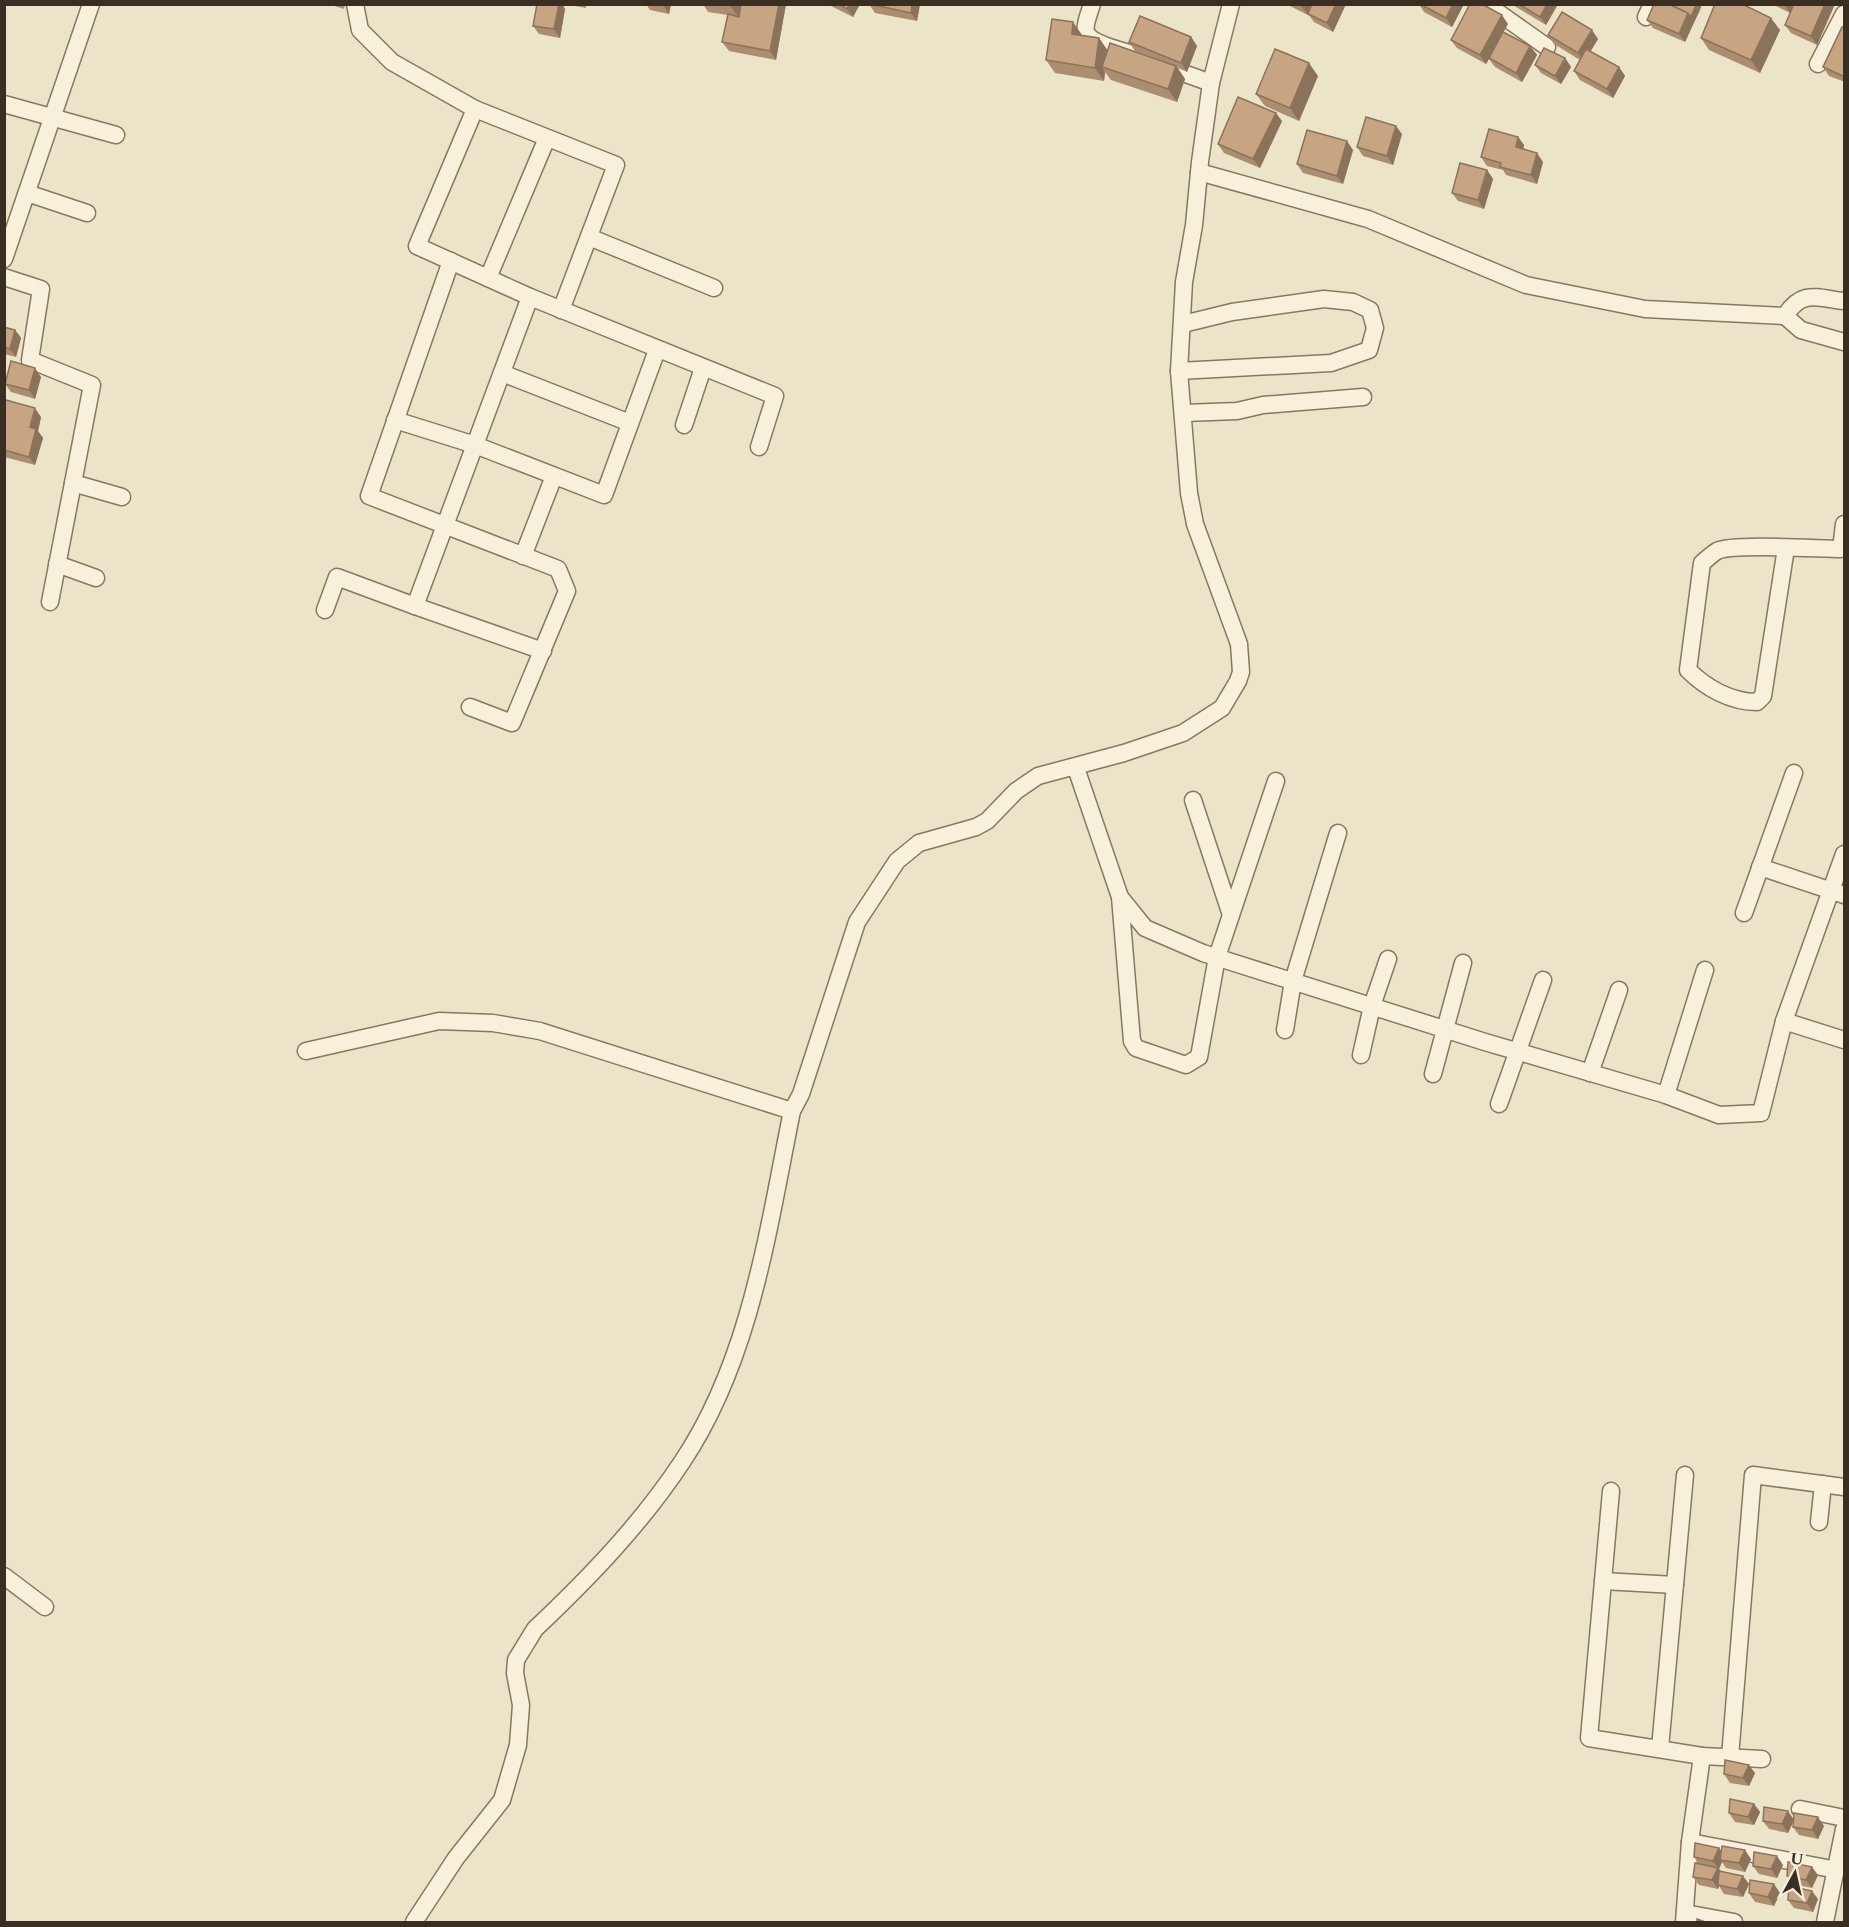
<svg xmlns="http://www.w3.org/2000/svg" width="1849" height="1927" font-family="Spectral,serif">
<rect width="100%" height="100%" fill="#ece4c9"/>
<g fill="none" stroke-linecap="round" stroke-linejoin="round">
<!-- street casing -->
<g stroke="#87785f" stroke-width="19">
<g id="street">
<path d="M1092,4C1090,11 1084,25 1086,32C1091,44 1117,49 1129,53"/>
<path d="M1486,4L1547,47"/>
<path d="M1646,17L1652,4"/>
<path d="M1818,64L1844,14"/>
<path d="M1161,65L1211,83"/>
<path d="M4,104L116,135"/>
<path d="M475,109L616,165L561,310"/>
<path d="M1199,172L1368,219L1526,285L1645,309L1785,316C1802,289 1817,298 1844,301"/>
<path d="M27,193L87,213"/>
<path d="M589,237L714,288"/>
<path d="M4,259L91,4"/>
<path d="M451,261L369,496L558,569L567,591L512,723L470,707"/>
<path d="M4,277L41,289L30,360L92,385L50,602"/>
<path d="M488,278L547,138"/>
<path d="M530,297L775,396L759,447"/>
<path d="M1785,316L1801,330L1844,342"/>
<path d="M1179,371L1331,363L1369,350L1375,328L1370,310L1353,302L1324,299L1232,312L1183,324"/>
<path d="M502,373L630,423"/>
<path d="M1184,413L1237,411L1263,405L1363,397"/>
<path d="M395,420L475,445L604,495L657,350"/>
<path d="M684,425L703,368"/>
<path d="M73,483L122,497"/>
<path d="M1786,548L1763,696L1757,702C1731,702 1706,688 1688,670L1702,563C1707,559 1712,554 1717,551C1733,543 1819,549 1841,549L1844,524"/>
<path d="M523,556L554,476"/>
<path d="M57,564L96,578"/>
<path d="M415,606L543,651"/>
<path d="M325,610L337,577L415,606L530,297L417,246L475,109L392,62L360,30L355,4"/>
<path d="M1076,768L1120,897L1145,928L1203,953L1485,1042L1666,1095L1719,1115L1761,1113L1784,1021L1844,854"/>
<path d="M1193,800L1231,915"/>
<path d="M1760,867L1844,895"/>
<path d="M1120,897L1132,1041L1136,1048L1186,1065L1199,1057L1217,957L1276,781"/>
<path d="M1744,913L1794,773"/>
<path d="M1784,1021L1844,1040"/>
<path d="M1285,1030L1293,981L1338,833"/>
<path d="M306,1051L439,1021L493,1023L540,1031L792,1111"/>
<path d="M1361,1055L1372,1006L1388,959"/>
<path d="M1590,1073L1619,990"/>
<path d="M1433,1074L1463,963"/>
<path d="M1666,1095L1705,970"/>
<path d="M1499,1104L1543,980"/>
<path d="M1611,1491L1589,1738L1702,1756L1762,1759"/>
<path d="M1819,1522L1823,1484"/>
<path d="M4,1576L45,1607"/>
<path d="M1603,1581L1675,1585"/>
<path d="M1660,1748L1685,1475"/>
<path d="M1730,1757L1753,1475L1844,1487"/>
<path d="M1800,1809L1844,1818"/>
<path d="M1690,1842L1837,1870"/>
<path d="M1685,1913L1734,1922"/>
<path d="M414,1922L456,1858L502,1800L518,1745L521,1705L515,1673L516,1660L535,1629C589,1578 641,1524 682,1462C751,1359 768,1229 792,1111L801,1094L857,922L897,861L919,843L976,827L987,821L1016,791L1038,776L1124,753L1183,733L1222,708L1238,681L1241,672L1239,644L1195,524L1189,493L1179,371L1184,282L1194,225L1200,162L1211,83L1231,4"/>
<path d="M1684,1922L1690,1842L1702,1756"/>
<path d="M1825,1922L1844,1829"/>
</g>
</g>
<!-- street -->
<use href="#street" stroke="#f7f1dc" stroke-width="16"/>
</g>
<!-- wall -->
<g fill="#ab8d70">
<path d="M328,4H345L344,9Z"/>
<path d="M537,4H562L565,9L560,38L539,34L533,26Z"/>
<path d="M565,4H586V8Z"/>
<path d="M646,4H671L669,14L650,10Z"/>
<path d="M703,4H786L776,60L729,51L722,42L728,15L708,12Z"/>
<path d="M827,4H860L853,17Z"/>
<path d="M869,4H920L917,21L875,13Z"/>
<path d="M1286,4H1346L1333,32L1314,22L1308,14V15Z"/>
<path d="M1419,4H1464L1452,27L1424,12Z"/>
<path d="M1511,4H1558L1546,25Z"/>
<path d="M1654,4H1702L1685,42L1653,28L1647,20Z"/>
<path d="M1772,4H1794L1790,13Z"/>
<path d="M1794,4H1835L1817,45L1791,33L1785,25Z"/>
<path d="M1508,24L1503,32L1530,46L1537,55L1522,82L1495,67L1489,59L1486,64L1457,48L1451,40Z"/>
<path d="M1845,28V82L1829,76L1823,67Z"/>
<path d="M1780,30L1760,73L1709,50L1701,38Z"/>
<path d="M1082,35V36L1099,38L1107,50L1152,57L1135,51L1129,42L1191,37L1197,46L1187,72L1178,68L1185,79L1177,102L1111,80L1105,72L1104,81L1055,73L1046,60Z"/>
<path d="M1548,35L1598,39L1590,52L1619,67L1625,76L1613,98L1580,80L1574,71L1580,60L1554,44Z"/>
<path d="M1565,58L1571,67L1561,84L1541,73L1535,65Z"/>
<path d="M1318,76L1299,121L1265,106L1256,94Z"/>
<path d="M1282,121L1260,168L1224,153L1218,144Z"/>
<path d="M1402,134L1393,165L1363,156L1357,147Z"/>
<path d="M1518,137L1524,145L1523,149L1543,162L1537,184L1506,175L1503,170L1487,166L1481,157Z"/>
<path d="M1353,150L1343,184L1303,173L1297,164Z"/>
<path d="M1487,170L1493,179L1484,209L1458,201L1452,193Z"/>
<path d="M4,327L15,330L21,338L16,357L4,354Z"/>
<path d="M41,377L35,399L11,392L5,384Z"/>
<path d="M4,406L41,417L38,431L43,438L35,465L4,457Z"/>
<path d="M1755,1773L1749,1786L1730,1783L1724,1774Z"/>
<path d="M1754,1804L1760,1812L1754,1825L1735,1822L1729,1813Z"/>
<path d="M1793,1819L1824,1826L1818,1839L1799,1835L1793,1827V1822L1788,1833L1769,1829L1763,1821Z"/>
<path d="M1721,1852L1751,1859L1745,1872L1726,1868L1722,1862L1719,1869L1721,1872L1749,1884L1743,1897L1724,1894L1719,1886L1718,1889L1699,1885L1693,1877L1699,1864L1694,1857Z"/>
<path d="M1783,1865L1777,1878L1759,1874L1753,1866Z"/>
<path d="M1818,1875L1812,1888L1793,1884L1787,1876Z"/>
<path d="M1749,1893H1780L1774,1906L1755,1902Z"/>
<path d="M1818,1899L1813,1912L1794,1908L1788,1900Z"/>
</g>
<!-- shaded-wall -->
<g fill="#8b735b">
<path d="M559,4H562L565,9L560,38L554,29Z"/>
<path d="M663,4H671L669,14L663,5Z"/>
<path d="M730,4H742L739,18L730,5Z"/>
<path d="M779,4H786L776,60L770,51Z"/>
<path d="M849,4H860L853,17L847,9Z"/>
<path d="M912,4H920L917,21L911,13Z"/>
<path d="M1300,4H1313L1308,15Z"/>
<path d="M1336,4H1346L1333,32L1327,23Z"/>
<path d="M1453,4H1464L1452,27L1446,18Z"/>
<path d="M1547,4H1558L1546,25L1540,17Z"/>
<path d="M1696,4H1702L1700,10Z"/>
<path d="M1784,4H1794L1790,13Z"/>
<path d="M1825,4H1835L1817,45L1811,36Z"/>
<path d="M1696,5L1700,10L1685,42L1679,34L1688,13Z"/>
<path d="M1502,15L1508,24L1486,64L1480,55Z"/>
<path d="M1771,18L1780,30L1760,73L1751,60Z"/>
<path d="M1073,22L1082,35L1081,47L1072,34Z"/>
<path d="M1592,30L1598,39L1584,62L1578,53Z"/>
<path d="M1191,37L1197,46L1187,72L1181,63Z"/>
<path d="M1099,38L1108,51L1102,67L1105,72L1104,81L1095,68Z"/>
<path d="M1530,46L1537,55L1522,82L1516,73Z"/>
<path d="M1565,58L1571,67L1561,84L1555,76Z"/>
<path d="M1309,63L1318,76L1299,121L1290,108Z"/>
<path d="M1176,66L1185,79L1177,102L1168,89Z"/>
<path d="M1619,67L1625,76L1613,98L1607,89Z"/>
<path d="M1276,113L1282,121L1260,168L1253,159Z"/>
<path d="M1396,126L1402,134L1393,165L1387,156Z"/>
<path d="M1518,137L1524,145L1522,156L1516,147Z"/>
<path d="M1347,141L1353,150L1343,184L1337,176Z"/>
<path d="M1537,153L1543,162L1537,184L1531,175Z"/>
<path d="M1487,170L1493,179L1484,209L1478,200Z"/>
<path d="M15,330L21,338L16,357L10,349Z"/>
<path d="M35,368L41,377L35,399L29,390Z"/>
<path d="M35,408L41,417L38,431L43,438L35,465L29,457L30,427Z"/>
<path d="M1749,1765L1755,1773L1749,1786L1743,1778Z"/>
<path d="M1754,1804L1760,1812L1754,1825L1748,1817Z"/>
<path d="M1788,1811L1794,1820L1788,1833L1782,1824Z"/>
<path d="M1818,1817L1824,1826L1818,1839L1812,1830Z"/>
<path d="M1719,1848L1725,1856L1720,1860L1722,1862L1719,1869L1724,1876L1718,1885L1719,1886L1718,1889L1712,1880L1718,1868L1713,1861Z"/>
<path d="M1745,1850L1751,1859L1745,1872L1739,1863Z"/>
<path d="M1777,1856L1783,1865L1777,1878L1771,1869Z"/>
<path d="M1812,1867L1818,1875L1812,1888L1806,1880Z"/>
<path d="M1743,1876L1749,1884L1743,1897L1737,1889Z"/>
<path d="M1774,1884L1780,1893L1774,1906L1768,1897Z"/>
<path d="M1812,1891L1818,1899L1813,1912L1807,1903Z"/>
</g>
<!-- building -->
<g fill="#c7a482" stroke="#8b735b" stroke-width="1.5">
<path d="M537,4H559L554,29L533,26Z"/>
<path d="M741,4H779L770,51L722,42L728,14L739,17Z"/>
<path d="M838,4H849L847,9Z"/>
<path d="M870,4H912L911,13Z"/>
<path d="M1312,4H1336L1327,23L1308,14Z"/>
<path d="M1420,4H1453L1446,18Z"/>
<path d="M1470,4H1482L1502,15L1480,55L1451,40Z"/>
<path d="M1519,4H1547L1540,17Z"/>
<path d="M1654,4H1669L1688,13L1679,34L1647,20Z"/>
<path d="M1669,4H1695L1696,5L1691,17L1688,13Z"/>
<path d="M1715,4H1742L1771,18L1751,60L1701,38Z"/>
<path d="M1794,4H1825L1811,36L1785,25Z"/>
<path d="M1562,12L1592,30L1578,53L1548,35Z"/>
<path d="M1140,16L1191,37L1181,63L1129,42Z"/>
<path d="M1052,19L1073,22L1072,34L1099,38L1095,68L1046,60Z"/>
<path d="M1842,27L1845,28V72L1843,76L1823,67Z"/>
<path d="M1503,32L1530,46L1516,73L1489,58Z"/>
<path d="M1110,43L1176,66L1168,89L1102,67Z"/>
<path d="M1544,48L1565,58L1555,76L1535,65Z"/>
<path d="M1275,49L1309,63L1290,108L1256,94Z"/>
<path d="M1586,49L1619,67L1607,89L1574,71Z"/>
<path d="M1238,97L1276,113L1253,159L1218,144Z"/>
<path d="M1366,117L1396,126L1387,156L1357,147Z"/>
<path d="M1489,129L1518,137L1516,147L1537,153L1531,175L1500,167L1501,163L1481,157Z"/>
<path d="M1307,130L1347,141L1337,176L1297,164Z"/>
<path d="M1460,163L1487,170L1478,200L1452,193Z"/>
<path d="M4,327L15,330L10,349L4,347Z"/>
<path d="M11,361L35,368L29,390L5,384Z"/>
<path d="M6,400L35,408L30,427L36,429L29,457L4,450V406Z"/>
<path d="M1725,1760L1749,1765L1743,1778L1724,1774Z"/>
<path d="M1730,1799L1754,1804L1748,1817L1729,1813Z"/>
<path d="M1764,1807L1788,1811L1782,1824L1763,1821Z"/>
<path d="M1794,1813L1818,1817L1812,1830L1793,1827Z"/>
<path d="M1695,1843L1719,1848L1713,1861L1694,1857Z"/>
<path d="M1722,1846L1745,1850L1739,1863L1720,1860Z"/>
<path d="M1754,1852L1777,1856L1771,1869L1753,1866Z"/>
<path d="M1788,1862L1812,1867L1806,1880L1787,1876Z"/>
<path d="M1695,1863L1718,1868L1712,1880L1693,1877Z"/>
<path d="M1719,1871L1743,1876L1737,1889L1718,1885Z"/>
<path d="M1750,1880L1774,1884L1768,1897L1749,1893Z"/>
<path d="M1789,1886L1812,1891L1807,1903L1788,1900Z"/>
<path d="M1697,1919L1708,1923H1697Z"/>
</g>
<!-- border -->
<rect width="1849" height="1927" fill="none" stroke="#392e21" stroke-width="12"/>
<!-- north arrow -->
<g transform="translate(1795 1873) rotate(8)" stroke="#f4eed8" stroke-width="4.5" paint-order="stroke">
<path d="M0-4.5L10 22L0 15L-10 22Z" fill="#392e21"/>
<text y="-9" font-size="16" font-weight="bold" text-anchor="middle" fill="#392e21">U</text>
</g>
</svg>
